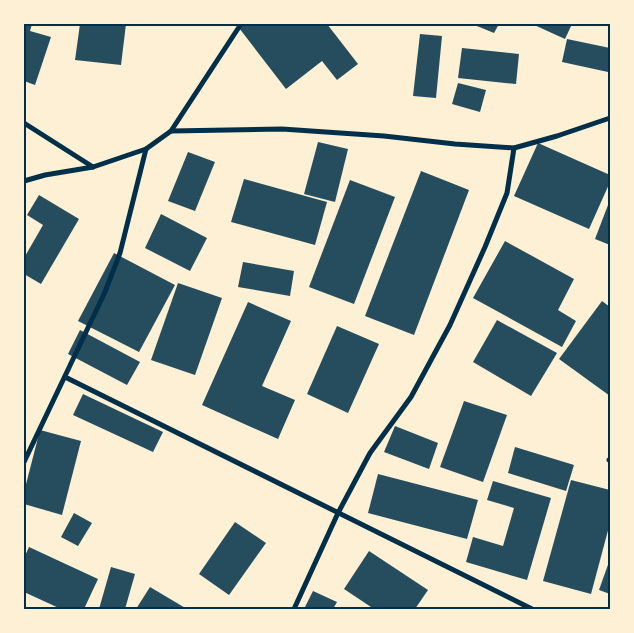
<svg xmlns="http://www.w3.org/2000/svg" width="634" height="633" font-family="'Roboto Serif',serif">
<rect width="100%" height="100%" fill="#fdf0d5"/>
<!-- building -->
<g fill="#264d5e">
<path d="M24,24H32L30,31L51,37L35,85L24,81Z"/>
<path d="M80,24H126L121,65L75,60Z"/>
<path d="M236,24H327L358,64L337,80L322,61L286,89Z"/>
<path d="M472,24H499L494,33Z"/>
<path d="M532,24H572L565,39Z"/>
<path d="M420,34L442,36L436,98L413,96Z"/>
<path d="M567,39L610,48V59L608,72L562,62Z"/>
<path d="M462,48L519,54L516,84L458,78Z"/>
<path d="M458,83L486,90L480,112L452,104Z"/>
<path d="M318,142L348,149L335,202L304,194Z"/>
<path d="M538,143L610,175V182L589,229L514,196Z"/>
<path d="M188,152L215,162L195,211L168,201Z"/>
<path d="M421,171L469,190L414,335L365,316Z"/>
<path d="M244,179L327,202L315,245L231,222Z"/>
<path d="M350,180L395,197L354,304L309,287Z"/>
<path d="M39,195L79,219L41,284L24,274V258L43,225L27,215Z"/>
<path d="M608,205L610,206V245L595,239Z"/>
<path d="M161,214L207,238L190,271L145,248Z"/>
<path d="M505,241L574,279L558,310L576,321L562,347L473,298Z"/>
<path d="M114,253L175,285L139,352L78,321Z"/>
<path d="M243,262L294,271L290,296L238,287Z"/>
<path d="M178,283L222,298L195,375L151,360Z"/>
<path d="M602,301L610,307V396L559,359Z"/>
<path d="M248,302L291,321L262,386L295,400L278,439L202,405Z"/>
<path d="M497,320L557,353L531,396L473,362Z"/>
<path d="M337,326L379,344L348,413L307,394Z"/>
<path d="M80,330L140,362L127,385L68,354Z"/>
<path d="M83,394L163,432L153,452L73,415Z"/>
<path d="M464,401L507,415L483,482L440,467Z"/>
<path d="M395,426L438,443L429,469L384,452Z"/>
<path d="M40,430L81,441L62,515L24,504V492Z"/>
<path d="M515,447L574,465L566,491L508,473Z"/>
<path d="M378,474L478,500L467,539L368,513Z"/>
<path d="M571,480L610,490V523L591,594L543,581Z"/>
<path d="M493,481L551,498L527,580L466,562L473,537L503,546L514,508L487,500Z"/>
<path d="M74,513L92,523L78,546L61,537Z"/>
<path d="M235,522L266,543L229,595L199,574Z"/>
<path d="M29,547L98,579L84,609H61L24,592V558Z"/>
<path d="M369,551L428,590L415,609H374L344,589Z"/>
<path d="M610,559V594L599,590Z"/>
<path d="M111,567L135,574L125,609H99Z"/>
<path d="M150,587L187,609H136Z"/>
<path d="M313,591L337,602L333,609H304Z"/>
</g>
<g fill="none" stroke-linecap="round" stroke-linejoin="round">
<!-- minor -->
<g stroke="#003049" stroke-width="5">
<path d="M24,123L93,167"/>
<path d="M171,131L282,129L384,136L455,144L514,148L557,136L610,118"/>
<path d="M24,181L45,175L93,167L146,149L171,131L241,24"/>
<path d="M65,377L532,609"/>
<path d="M609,460L610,461"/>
<path d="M24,462L105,292L120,253L146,149"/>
<path d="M294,609L338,513L370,453L411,397L450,325L485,247L507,193L514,148"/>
</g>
</g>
<!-- border -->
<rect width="634" height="633" fill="none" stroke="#fdf0d5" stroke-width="50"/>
<rect x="25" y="25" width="584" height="583" fill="none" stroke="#003049" stroke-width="2"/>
</svg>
